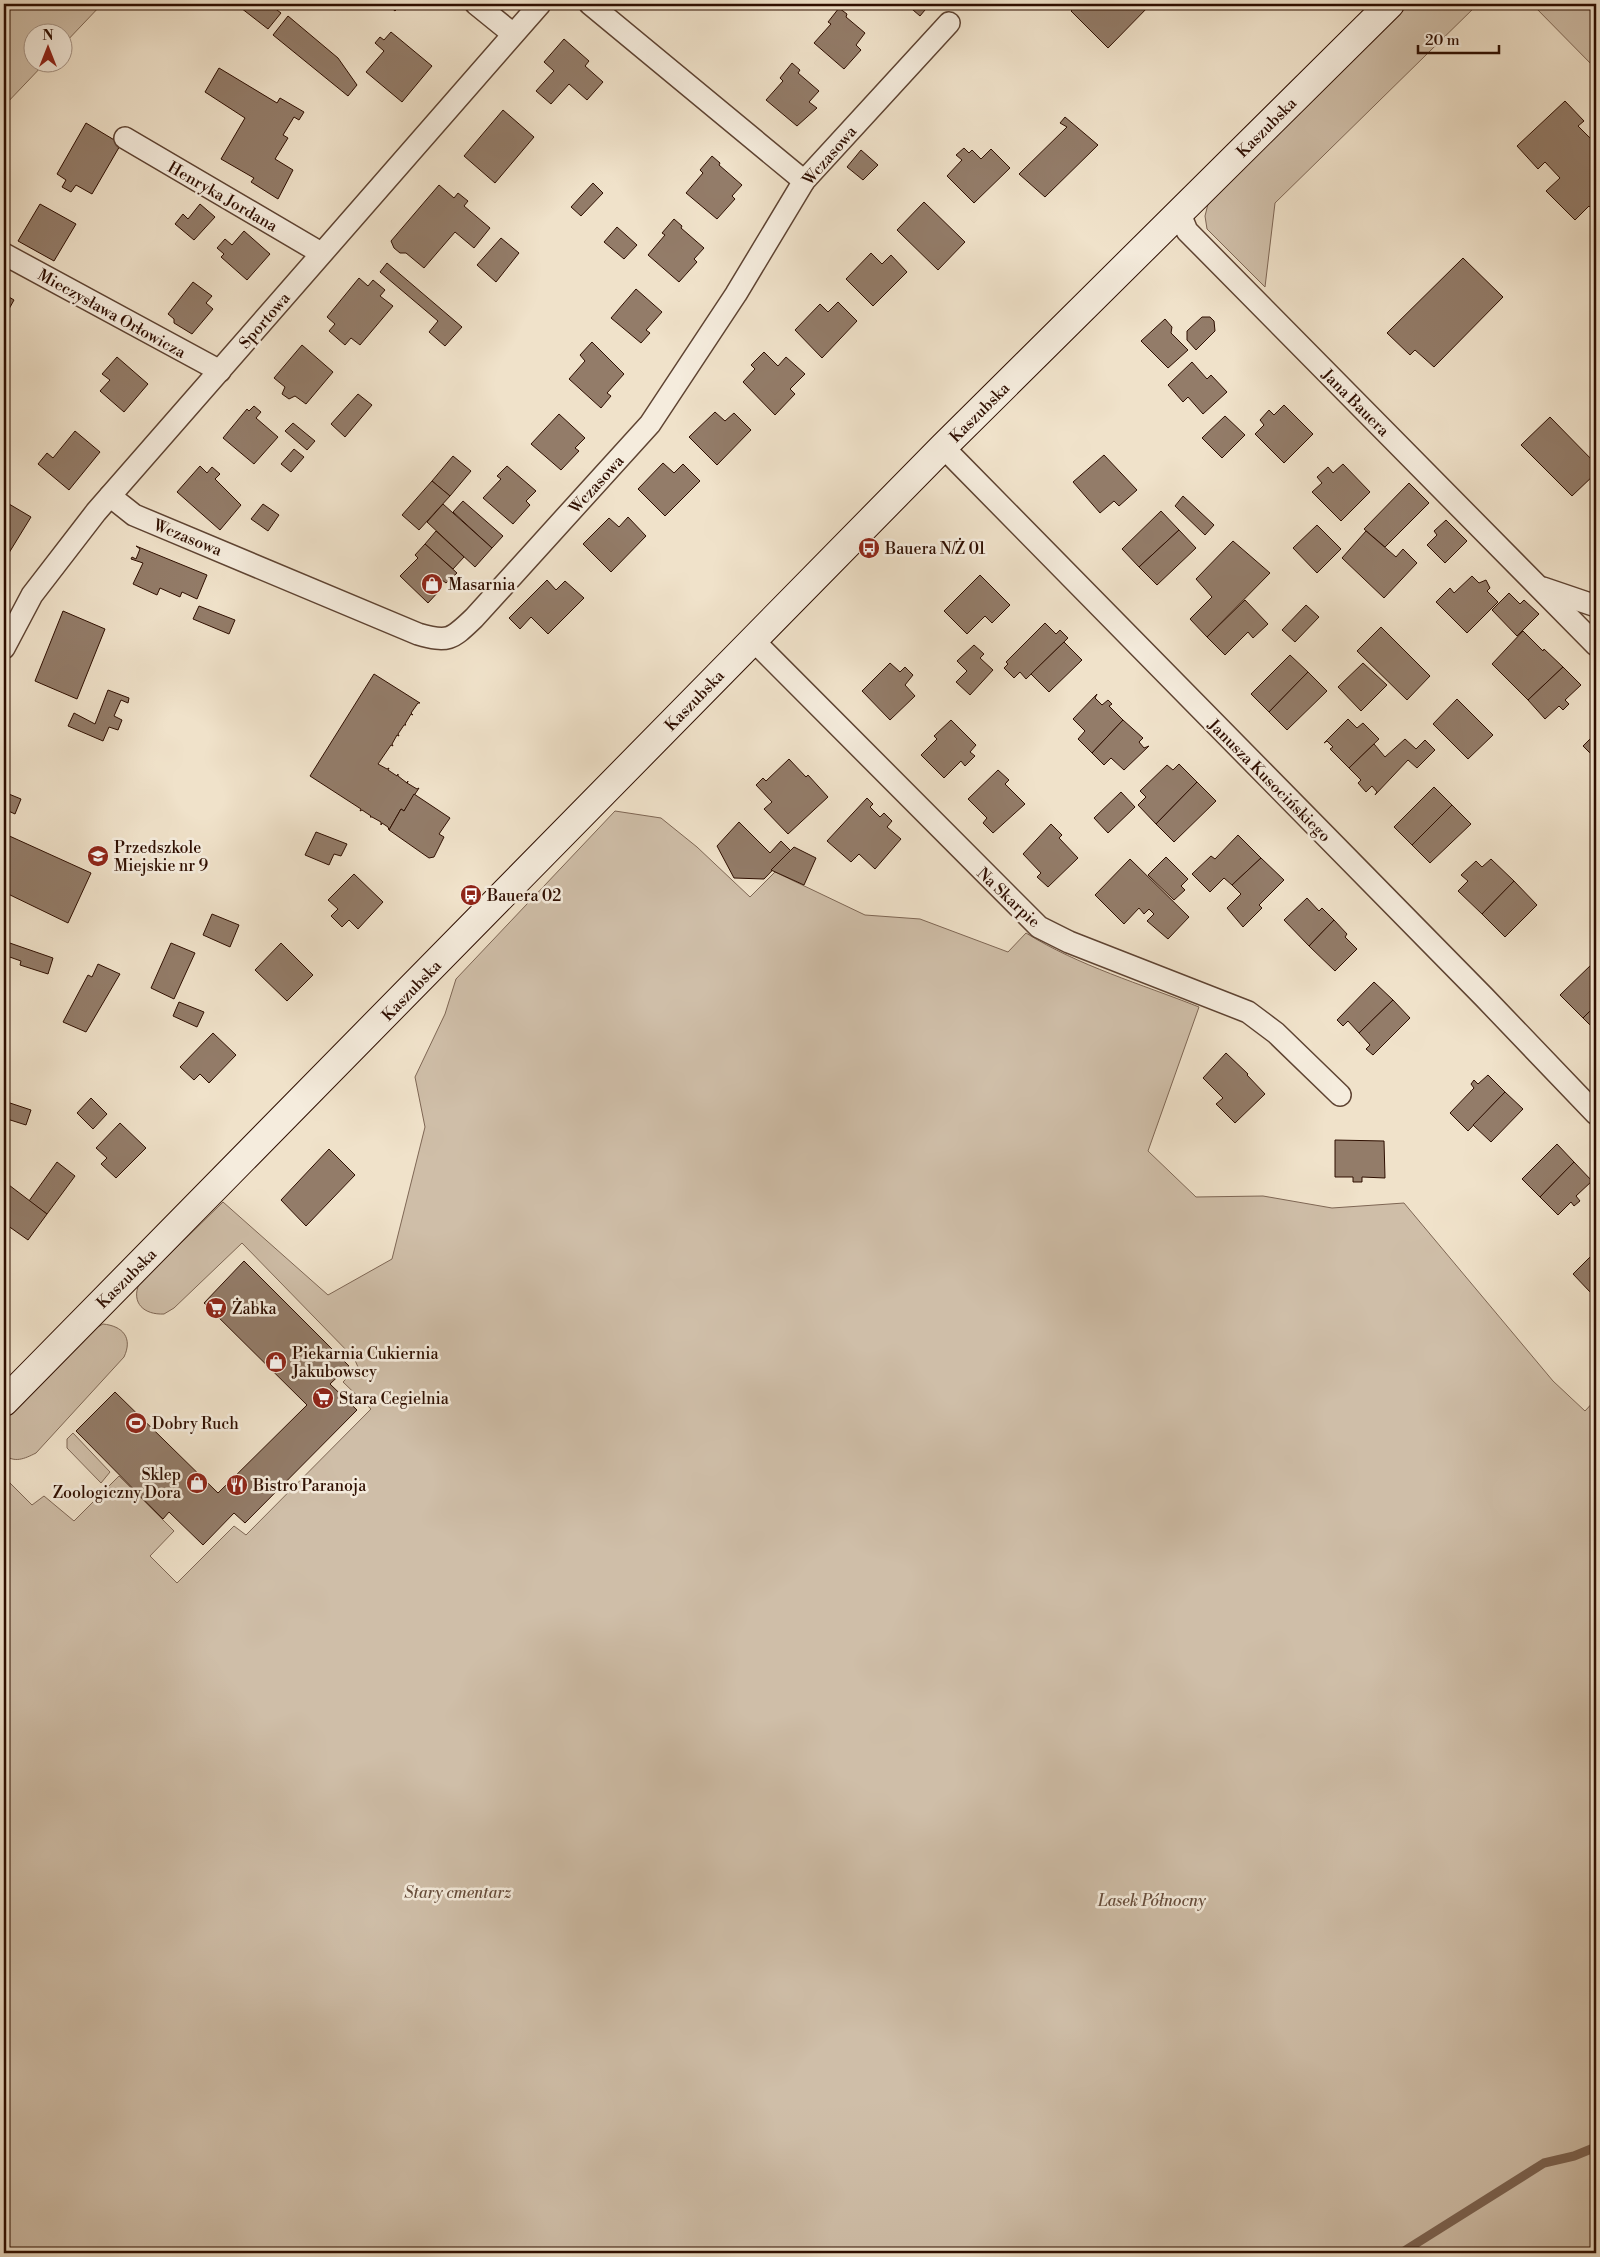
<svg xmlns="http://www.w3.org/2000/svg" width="1600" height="2257" font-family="'Libre Bodoni',serif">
<rect width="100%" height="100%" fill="#f0e2ca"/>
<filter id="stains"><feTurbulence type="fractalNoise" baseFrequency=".004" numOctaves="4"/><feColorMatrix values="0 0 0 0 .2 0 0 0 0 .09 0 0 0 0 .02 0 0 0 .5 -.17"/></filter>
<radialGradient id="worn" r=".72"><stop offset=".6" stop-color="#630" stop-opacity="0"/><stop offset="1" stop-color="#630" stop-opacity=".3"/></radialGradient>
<!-- green -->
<g fill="#cfbea8" stroke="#7e6654">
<path d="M4,4H102L63,45L62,32H32V62L45,63L4,106Z"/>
<path d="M1409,4H1478L1275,203L1265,287L1207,229L1205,216L1208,204Z"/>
<path d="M1532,4H1596V69Z"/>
<path d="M615,811L661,818L697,847L750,897L775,872L865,915L920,919L1008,952L1026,933C1079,966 1141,984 1199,1007L1148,1151L1196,1197L1263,1196L1332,1208L1404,1203L1553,1381L1585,1411L1596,1399V2253H4V1477L32,1505L44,1496L74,1521L119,1476L174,1531L150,1556L177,1583L234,1526L246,1535L371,1409L343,1382L358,1367L354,1358L242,1243L174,1308L164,1314C144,1315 131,1303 139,1284L223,1202L328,1295L392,1259L425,1127L415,1077L445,1014L456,979Z"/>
<path d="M103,1324C123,1326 133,1338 124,1357L36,1453C24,1459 15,1463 4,1455V1421L96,1328Z"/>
<path d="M73,1433L110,1472L101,1483L67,1448V1439Z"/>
</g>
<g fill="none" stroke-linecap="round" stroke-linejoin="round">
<!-- stream -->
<path stroke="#7b6250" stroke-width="9" d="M1401,2253L1544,2163L1574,2156L1596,2147"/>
</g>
<!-- building -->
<g fill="#937c69" stroke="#2e0e00">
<path d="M245,4H269L281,13L268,29L241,8Z"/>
<path d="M387,4H402L395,11Z"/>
<path d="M906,4H930L920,16Z"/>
<path d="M1078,4H1151L1108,48L1071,11Z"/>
<path d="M839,8L847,14L846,17L865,33L856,45L861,50L844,69L814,43L831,24L828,22Z"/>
<path d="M288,16L338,58L357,85L348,96L273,35Z"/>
<path d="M391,32L432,66L402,102L366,72L384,51L375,43L380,37L384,40Z"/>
<path d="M564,39L589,61L585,66L603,82L587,100L569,84L551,104L536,91L554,71L544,62Z"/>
<path d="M792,63L800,70L798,73L819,91L809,102L817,108L797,126L766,100L783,81L780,78Z"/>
<path d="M219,68L277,103L280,98L304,112L299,120L294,117L283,135L288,138L275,159L293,170L278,199L251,182L254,178L221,159L245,118L205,92Z"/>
<path d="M1565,101L1584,121L1578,126L1596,144V213L1589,206L1575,220L1546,191L1560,178L1545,162L1538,169L1517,146Z"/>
<path d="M503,110L534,137L495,183L464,156Z"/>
<path d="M1065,117L1098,145L1045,197L1019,174L1067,127L1060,123Z"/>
<path d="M86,123L121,144L92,194L76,185L71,192L62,187L66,180L57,174Z"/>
<path d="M964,148L969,153L972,150L981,159L991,149L1010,168L974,203L947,176L962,160L956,155Z"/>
<path d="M861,150L878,165L863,180L847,167Z"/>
<path d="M712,156L720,163L719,165L742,185L732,196L735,199L717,219L686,193L703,173L700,170Z"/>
<path d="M593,183L603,193L581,216L571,207Z"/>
<path d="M439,185L454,198L458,193L468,201L464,206L490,228L474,248L455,232L424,268L406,253H400L394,248L391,241Z"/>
<path d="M924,202L965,242L938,270L897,230Z"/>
<path d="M40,204L76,224L54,261L18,241Z"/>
<path d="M200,204L215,217L194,240L175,224L183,214L188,219Z"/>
<path d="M674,219L682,226L681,228L704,248L694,259L697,262L679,282L648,255L665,235L662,233Z"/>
<path d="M617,227L637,245L624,259L604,242Z"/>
<path d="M244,231L270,254L247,280L221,257L224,254L217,248L225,239L232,245Z"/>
<path d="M501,238L519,253L496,282L477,265Z"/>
<path d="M871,253L882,264L891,255L907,272L873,306L846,279Z"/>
<path d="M1463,258L1503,297L1434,367L1415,350L1410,355L1387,333Z"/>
<path d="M387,263L462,327L445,346L429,332L438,321L380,272Z"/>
<path d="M359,278L368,286L373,280L385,290L380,296L393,306L360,345L351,338L345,345L329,331L335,324L327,317Z"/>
<path d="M193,282L212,296L206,303L213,309L192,334L174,323V319L168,314Z"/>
<path d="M636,289L662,312L646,330L650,333L641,343L611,318Z"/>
<path d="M4,294L14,300L4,318Z"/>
<path d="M838,302L857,321L822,358L795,330L820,304L828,312Z"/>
<path d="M1202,317H1210L1214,321L1215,331L1196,350L1187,340V331Z"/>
<path d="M1165,319L1172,327L1171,333L1188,350L1168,368L1141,341Z"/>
<path d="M592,342L624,374L607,393L611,396L601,408L569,379L585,361L580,355Z"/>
<path d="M302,345L333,372L306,404L295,396L289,399L282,394L285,387L274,378Z"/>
<path d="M764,352L778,366L786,357L805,374L790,389L795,394L775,415L743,382L755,369L751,365Z"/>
<path d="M117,357L148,384L124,412L100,391L110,380L102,374Z"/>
<path d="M1192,362L1207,379L1211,375L1227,392L1203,414L1188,397L1183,402L1168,385Z"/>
<path d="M358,394L372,405L345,437L331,424Z"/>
<path d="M1284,405L1313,434L1284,463L1255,434L1264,425L1260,420L1269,410L1274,415Z"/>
<path d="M254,406L261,412L256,418L278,437L254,464L223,438L247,409L249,411Z"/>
<path d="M715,412L725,421L734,413L751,430L717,465L689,437Z"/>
<path d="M559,414L585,438L575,448L579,451L561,470L531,444Z"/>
<path d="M1225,416L1245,435L1222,458L1202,438Z"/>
<path d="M1550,417L1596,464V473L1572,496L1521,445Z"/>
<path d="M293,423L315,441L307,450L285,431Z"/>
<path d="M75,431L100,452L69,490L38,464L47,453L53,458Z"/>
<path d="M294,449L304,457L291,472L281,464Z"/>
<path d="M1104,455L1137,490L1119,506L1114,501L1100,513L1073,482Z"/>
<path d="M453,456L471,471L450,496L432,481Z"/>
<path d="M663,463L674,473L683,464L700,481L665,516L638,489Z"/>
<path d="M1343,464L1370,492L1341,521L1312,492L1322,483L1317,477L1328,467L1333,473Z"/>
<path d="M200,466L207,473L212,467L220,474L215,479L241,505L220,530L177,492Z"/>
<path d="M507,466L536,491L526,501L530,505L513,524L483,498L501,479L497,476Z"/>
<path d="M432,481L450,496L419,530L402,515Z"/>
<path d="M1409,483L1429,503L1385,547L1364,529Z"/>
<path d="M1183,496L1214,525L1205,535L1175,506Z"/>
<path d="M4,501L31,517L4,561Z"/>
<path d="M463,501L503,536L492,548L453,512Z"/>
<path d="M263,504L279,515L268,531L251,519Z"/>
<path d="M443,504L492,548L475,567L427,522Z"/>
<path d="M1161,511L1179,530L1139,567L1122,549Z"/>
<path d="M628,517L646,536L611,572L583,544L609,518L619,527Z"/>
<path d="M1446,520L1467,541L1445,563L1427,545L1437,535L1434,531Z"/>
<path d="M1317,525L1341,549L1317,573L1293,548Z"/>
<path d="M1179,530L1196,548L1157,585L1139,567Z"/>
<path d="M436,531L464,557L453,569L425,544Z"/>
<path d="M1366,531L1396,557L1403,549L1417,563L1384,598L1342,558Z"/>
<path d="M1233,541L1270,573L1207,637L1190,619L1212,597L1196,579Z"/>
<path d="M425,544L457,573L446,583L442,580L436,586L440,590L428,603L400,576L418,558L415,555Z"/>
<path d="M136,546L207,575L197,599L182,592L180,597L160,588L157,595L133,584L143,563L131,559L132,557L136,559L140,549Z"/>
<path d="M980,575L1010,605L992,623L985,616L967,634L944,611Z"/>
<path d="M1472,576L1479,583L1486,580L1490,588L1487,591L1498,602L1467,633L1436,602L1450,588L1454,593Z"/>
<path d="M547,580L556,590L565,581L584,598L548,634L531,617L520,629L509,618Z"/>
<path d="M1509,593L1520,604L1524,600L1539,614L1517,636L1492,610Z"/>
<path d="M1245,600L1268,624L1253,638L1248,632L1225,655L1207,637Z"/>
<path d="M1306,605L1319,617L1295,642L1282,630Z"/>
<path d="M199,606L235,620L229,634L193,619Z"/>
<path d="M63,611L105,629L77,699L35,681Z"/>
<path d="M1045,623L1056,634L1060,630L1068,638L1026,679L1020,672L1014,678L1004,668L1008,664L1006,662Z"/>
<path d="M1381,627L1430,676L1407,700L1357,651Z"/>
<path d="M1523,631L1543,651L1544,649L1563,667L1528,700L1492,664Z"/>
<path d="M1064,642L1082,660L1049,692L1031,674Z"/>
<path d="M974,645L984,654L980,658L993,670L970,695L956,682L967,671L957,661Z"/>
<path d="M1290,655L1308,672L1269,712L1251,694Z"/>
<path d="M890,663L900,672L905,667L913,675L905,685L915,696L890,720L862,691Z"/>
<path d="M1363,663L1387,685L1361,711L1338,687Z"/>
<path d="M1563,667L1581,685L1565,700L1569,704L1563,710L1559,706L1545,719L1528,700Z"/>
<path d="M1308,672L1327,691L1287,730L1269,712Z"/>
<path d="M374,674L420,703H418L411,713L413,715L411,714L405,724L406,725H404L398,734L399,736L397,735L392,744L393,746L391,745L378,764L387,769L389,768L388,770L397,776L398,774V776L407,783L408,781L407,783L417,789L419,788L404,811L401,809L389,830L388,827L382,823L381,825V822L372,817H370L371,816L362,810L360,811L361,809L310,776Z"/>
<path d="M108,690L129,698L128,703L121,700L114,716L122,720L118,730L109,727L103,741L68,726L74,713L95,724Z"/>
<path d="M1097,694L1095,698L1102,705L1108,700L1112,704L1109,706L1123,720L1092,753L1078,739L1085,731L1073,719Z"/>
<path d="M1457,699L1493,735L1468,759L1433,724Z"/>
<path d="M1348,719L1357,728L1363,723L1379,739L1349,768L1330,749L1333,747L1327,741L1324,743Z"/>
<path d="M951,720L976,745L970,752L975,756L965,766L961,761L944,778L921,755L937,739L934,736Z"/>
<path d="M1123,720L1143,738L1139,742L1144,748L1149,746L1124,770L1111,758L1104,765L1092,753Z"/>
<path d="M1596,733V759L1583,746Z"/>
<path d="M1405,739L1416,749L1425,740L1435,750L1417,768L1408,760L1375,795L1377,792L1372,786L1366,792L1358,783L1361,780L1349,768L1374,744L1385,757Z"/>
<path d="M789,759L806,777L808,775L828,797L788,834L764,809L772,802L756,785L763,778L766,781Z"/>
<path d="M1179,764L1197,782L1156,824L1138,805L1146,797L1140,791L1167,765L1173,770Z"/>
<path d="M998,770L1009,780L1005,784L1025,804L993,833L983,823L987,818L968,799Z"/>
<path d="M1197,782L1216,801L1174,842L1156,824Z"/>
<path d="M1434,787L1452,805L1412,845L1394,827Z"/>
<path d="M4,792L21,799L15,814L4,809Z"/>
<path d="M1121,792L1135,807L1108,833L1094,818Z"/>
<path d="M414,794L450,818L439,834L444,837L434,857L429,858L389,830L401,809L404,811Z"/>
<path d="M867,798L873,804L870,807L880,817L884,813L892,821L887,827L901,839L875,869L859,854L851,862L827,841Z"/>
<path d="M1452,805L1471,824L1430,863L1412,845Z"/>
<path d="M739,822L770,853L781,841L791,851L764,879L734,878L717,846Z"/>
<path d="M1051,824L1062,835L1059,838L1078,858L1048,887L1037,877L1041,873L1023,854Z"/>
<path d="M316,832L347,844L341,856L334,854L329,865L305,855Z"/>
<path d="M5,834L91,873L68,923L4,892Z"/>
<path d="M1238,835L1261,858L1232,885L1224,878L1210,892L1192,874L1211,856L1215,859Z"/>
<path d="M794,847L816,858L804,885L771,870Z"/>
<path d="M1166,857L1188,879L1181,886L1185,890L1174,900L1148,875Z"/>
<path d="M1261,858L1284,880L1259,905L1262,908L1243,927L1227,908L1241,894L1232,885Z"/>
<path d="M1130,859L1189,917L1168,939L1147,921L1154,914L1149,909L1144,914L1139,908L1124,924L1095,895Z"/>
<path d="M1491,859L1514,881L1482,914L1458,891L1468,881L1461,875L1476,861L1482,867Z"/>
<path d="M354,874L383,902L358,929L349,920L342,927L331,916L338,909L328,900Z"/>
<path d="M1514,881L1537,905L1505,937L1482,914Z"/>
<path d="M1307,898L1319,911L1322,908L1334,920L1309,946L1284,920Z"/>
<path d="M212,914L239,925L230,947L203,935Z"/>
<path d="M1334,920L1347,934L1345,937L1357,949L1335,971L1309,946Z"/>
<path d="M4,941L53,958L48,974L20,965L21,961L4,955Z"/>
<path d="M171,943L195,953L174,999L151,988Z"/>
<path d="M281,943L313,975L287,1001L255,970Z"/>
<path d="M1593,963L1596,966V1005L1583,1018L1560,995Z"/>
<path d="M98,964L120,974L86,1032L63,1022L88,975L92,977Z"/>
<path d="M1374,982L1393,1000L1359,1033L1348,1021L1343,1026L1337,1020Z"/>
<path d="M1393,1000L1410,1018L1373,1055L1366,1049L1370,1045L1359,1033Z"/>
<path d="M179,1002L204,1012L197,1027L173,1016Z"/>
<path d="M1596,1005V1031L1583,1018Z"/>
<path d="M213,1033L236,1055L209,1083L200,1074L194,1080L180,1067Z"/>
<path d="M1226,1053L1248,1074L1247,1075L1265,1094L1235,1123L1216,1104L1223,1098L1203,1078Z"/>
<path d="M1488,1075L1505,1092L1468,1131L1450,1113L1474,1088L1471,1084L1474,1080L1478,1084Z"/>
<path d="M1505,1092L1523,1109L1491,1142L1473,1125Z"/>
<path d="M91,1098L107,1114L93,1129L77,1113Z"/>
<path d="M4,1101L31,1110L26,1125L4,1118Z"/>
<path d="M120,1123L146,1148L116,1178L101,1164L107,1158L96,1148Z"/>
<path d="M1335,1140L1384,1141L1385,1178L1362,1177V1182H1353V1177H1335Z"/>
<path d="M1557,1144L1574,1162L1540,1197L1522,1179Z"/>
<path d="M329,1149L355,1175L306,1226L281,1200Z"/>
<path d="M57,1162L75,1176L47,1214L29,1201Z"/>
<path d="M1574,1162L1592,1181L1576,1196L1580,1201L1574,1206L1571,1202L1558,1215L1540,1197Z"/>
<path d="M5,1182L47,1214L28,1240L4,1223Z"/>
<path d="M1596,1251V1287L1591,1293L1573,1274Z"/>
<path d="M244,1261L349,1366L330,1384L357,1410L245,1523L234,1513L203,1545L169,1512L163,1519L76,1431L115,1392L218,1493L307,1405L204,1303Z"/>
</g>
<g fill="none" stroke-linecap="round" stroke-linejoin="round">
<!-- street casing -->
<g stroke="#5e4332" stroke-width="24">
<g id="street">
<path d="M476,4L513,34"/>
<path d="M590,4L804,181"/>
<path d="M125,138L321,253"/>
<path d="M1180,214L1187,231L1596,645"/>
<path d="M4,254L220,371"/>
<path d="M943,447L1484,997L1596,1114"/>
<path d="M110,496L134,515L418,634C449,643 452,639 474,618L650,424L736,294L804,181L949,23"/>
<path d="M1543,588L1596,606"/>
<path d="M753,640L1039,927L1069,942L1248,1012L1276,1033L1340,1095"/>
<path d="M4,648L32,595L96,512L540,4"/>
</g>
</g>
<!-- secondary casing -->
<g stroke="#2e0e00" stroke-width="30">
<path id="secondary" d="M4,1402L943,447L1390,4"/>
</g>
<!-- street -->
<use href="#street" stroke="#f5ecdd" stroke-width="21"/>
<!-- secondary -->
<use href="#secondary" stroke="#f5ecdd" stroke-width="28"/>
</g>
<!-- icons -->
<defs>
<g id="bus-disc" transform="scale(1.125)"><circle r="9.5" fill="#8f2418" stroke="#f5ecdd"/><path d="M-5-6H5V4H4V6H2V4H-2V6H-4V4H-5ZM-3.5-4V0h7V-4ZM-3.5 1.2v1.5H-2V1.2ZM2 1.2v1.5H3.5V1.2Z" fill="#fff"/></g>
<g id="shop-disc" transform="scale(1.125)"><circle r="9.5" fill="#8f2418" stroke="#f5ecdd"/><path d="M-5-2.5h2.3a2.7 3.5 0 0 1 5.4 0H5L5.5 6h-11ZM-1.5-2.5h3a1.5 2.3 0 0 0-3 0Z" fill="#fff"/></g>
<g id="school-disc" transform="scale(1.125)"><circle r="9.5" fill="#8f2418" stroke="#f5ecdd"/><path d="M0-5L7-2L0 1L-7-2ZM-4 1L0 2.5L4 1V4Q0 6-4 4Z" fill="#fff"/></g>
<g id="supermarket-disc" transform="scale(1.125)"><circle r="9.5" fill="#8f2418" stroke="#f5ecdd"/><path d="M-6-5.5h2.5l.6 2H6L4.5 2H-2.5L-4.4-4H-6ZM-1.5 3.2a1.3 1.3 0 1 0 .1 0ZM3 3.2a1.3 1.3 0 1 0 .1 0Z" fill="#fff"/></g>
<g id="stadium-disc" transform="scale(1.125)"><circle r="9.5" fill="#8f2418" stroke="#f5ecdd"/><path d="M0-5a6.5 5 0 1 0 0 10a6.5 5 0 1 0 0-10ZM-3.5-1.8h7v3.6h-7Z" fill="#fff"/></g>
<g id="restaurant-disc" transform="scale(1.125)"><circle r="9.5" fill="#8f2418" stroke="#f5ecdd"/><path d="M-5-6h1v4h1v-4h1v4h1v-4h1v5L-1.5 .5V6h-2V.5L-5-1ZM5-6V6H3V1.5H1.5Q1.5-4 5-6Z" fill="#fff"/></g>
</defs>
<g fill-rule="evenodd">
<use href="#bus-disc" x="869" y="548"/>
<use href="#shop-disc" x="432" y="584"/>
<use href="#school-disc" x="98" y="856"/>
<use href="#bus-disc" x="471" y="895"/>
<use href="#supermarket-disc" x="216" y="1308"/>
<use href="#shop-disc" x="276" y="1362"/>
<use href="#supermarket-disc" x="323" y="1398"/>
<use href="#stadium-disc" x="136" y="1423"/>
<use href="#shop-disc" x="197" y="1483"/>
<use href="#restaurant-disc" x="237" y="1485"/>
</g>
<g text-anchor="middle" stroke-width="5" stroke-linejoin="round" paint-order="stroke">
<!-- street labels -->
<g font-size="16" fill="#2e0e00" stroke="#f5ecdd">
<text transform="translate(1266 127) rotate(-45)" y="6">Kaszubska</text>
<text transform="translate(829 155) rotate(-49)" y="6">Wczasowa</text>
<text transform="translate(223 196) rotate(30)" y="6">Henryka Jordana</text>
<text transform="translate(112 313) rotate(29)" y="6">Mieczysława Orłowicza</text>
<text transform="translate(264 320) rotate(-49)" y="6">Sportowa</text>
<text transform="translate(1356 402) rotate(45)" y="6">Jana Bauera</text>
<text transform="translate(979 412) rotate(-45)" y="6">Kaszubska</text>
<text transform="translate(596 484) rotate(-48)" y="6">Wczasowa</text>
<text transform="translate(188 537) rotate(22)" y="6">Wczasowa</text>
<text transform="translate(694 700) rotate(-46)" y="6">Kaszubska</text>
<text transform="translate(1270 780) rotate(45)" y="6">Janusza Kusocińskiego</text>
<text transform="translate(1009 897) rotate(43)" y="6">Na Skarpie</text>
<text transform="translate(411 990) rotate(-46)" y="6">Kaszubska</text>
<text transform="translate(126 1278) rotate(-45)" y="6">Kaszubska</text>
</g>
<!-- poi labels -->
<g font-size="16" fill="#2e0e00" stroke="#f5ecdd" text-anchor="start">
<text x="885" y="554">Bauera N/Ż 01</text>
<text x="448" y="590">Masarnia</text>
<text x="114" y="853">Przedszkole<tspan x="114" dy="18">Miejskie nr 9</tspan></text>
<text x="487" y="901">Bauera 02</text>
<text x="232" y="1314">Żabka</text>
<text x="292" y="1359">Piekarnia Cukiernia<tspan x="292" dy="18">Jakubowscy</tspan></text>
<text x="339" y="1404">Stara Cegielnia</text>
<text x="152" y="1429">Dobry Ruch</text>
<text x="181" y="1480" text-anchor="end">Sklep<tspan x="181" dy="18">Zoologiczny Dora</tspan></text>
<text x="253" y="1491">Bistro Paranoja</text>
</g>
<!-- park labels -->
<g font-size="16" font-style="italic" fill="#664c3b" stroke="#f5ecdd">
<text x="458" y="1898">Stary cmentarz</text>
<text x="1152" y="1906">Lasek Północny</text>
</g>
</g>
<!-- margin -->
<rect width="1600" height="2257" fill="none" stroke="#f0e2ca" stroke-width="20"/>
<rect x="5" y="5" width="1590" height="2247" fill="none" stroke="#2e0e00" stroke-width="2.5"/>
<rect x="10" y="10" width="1580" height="2237" fill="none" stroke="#2e0e00"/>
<!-- north arrow -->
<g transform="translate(48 48)"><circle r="24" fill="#f5ecdd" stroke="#a59385"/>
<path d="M0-4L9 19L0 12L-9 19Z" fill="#8f2418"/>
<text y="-8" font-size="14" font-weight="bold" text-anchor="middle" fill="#2e0e00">N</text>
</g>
<!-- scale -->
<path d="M1418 45v8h81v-8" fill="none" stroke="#2e0e00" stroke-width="2.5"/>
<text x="1425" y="45" font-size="15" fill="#2e0e00" stroke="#f5ecdd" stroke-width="4" paint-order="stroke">20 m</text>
<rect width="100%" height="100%" filter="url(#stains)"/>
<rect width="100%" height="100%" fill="url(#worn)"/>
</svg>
